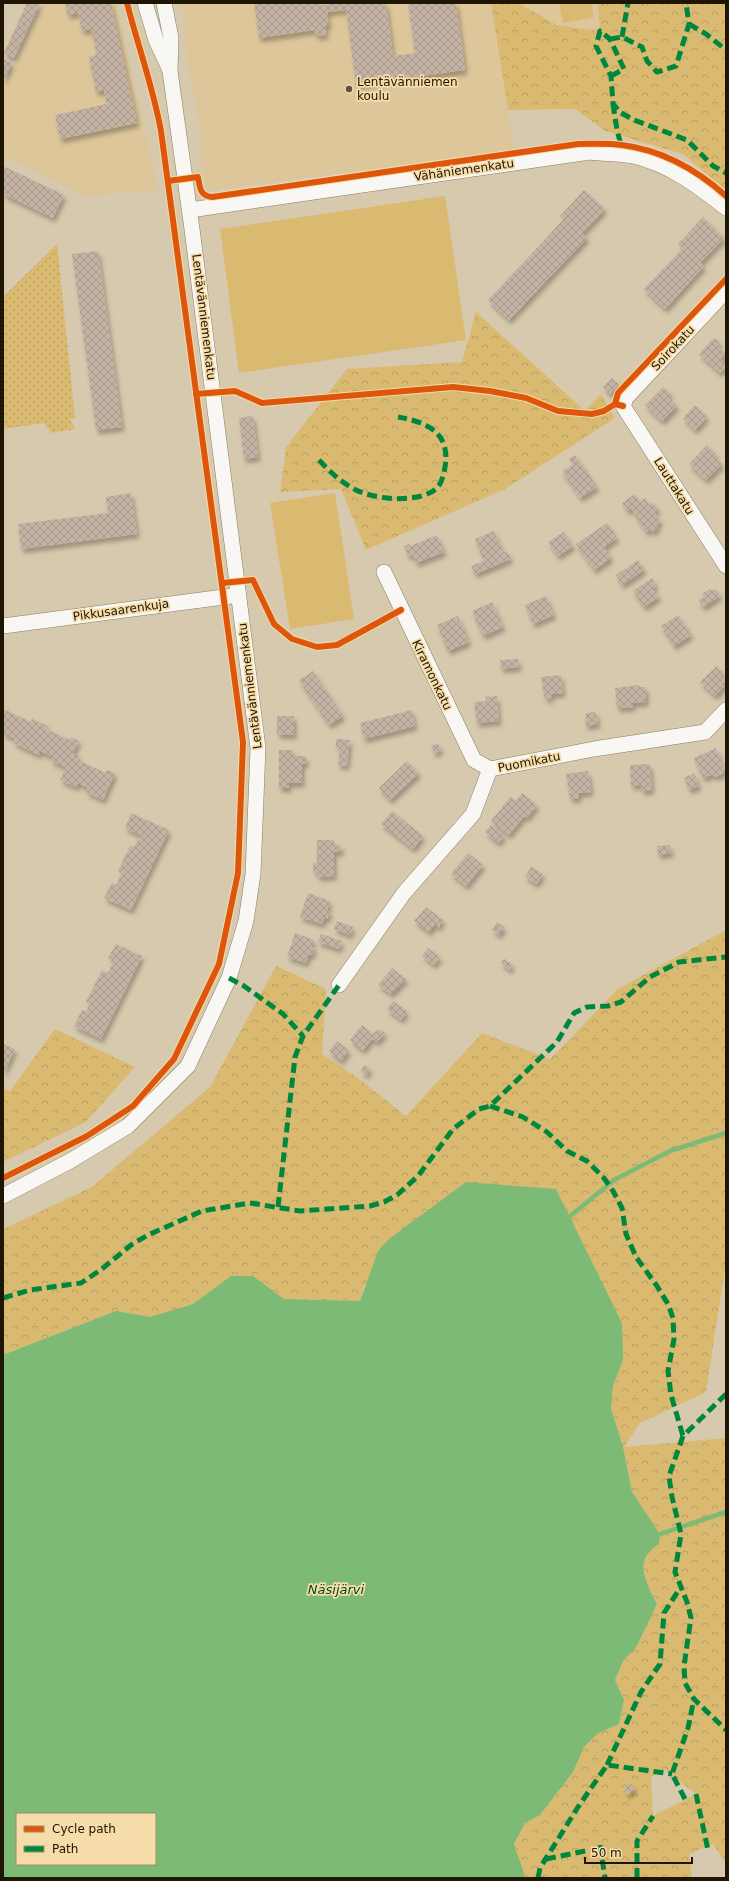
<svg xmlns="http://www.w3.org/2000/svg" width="729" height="1881" font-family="'DejaVu Sans',sans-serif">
<defs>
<pattern id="forest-crowns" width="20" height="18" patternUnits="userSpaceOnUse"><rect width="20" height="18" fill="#d9ba70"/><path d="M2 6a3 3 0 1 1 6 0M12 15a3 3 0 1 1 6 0" fill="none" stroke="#ba9f5f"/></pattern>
<pattern id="park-dots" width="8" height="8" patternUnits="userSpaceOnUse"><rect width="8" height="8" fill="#d9ba70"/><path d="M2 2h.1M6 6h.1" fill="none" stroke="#ba9f5f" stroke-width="1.8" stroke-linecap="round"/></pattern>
<pattern id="building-cross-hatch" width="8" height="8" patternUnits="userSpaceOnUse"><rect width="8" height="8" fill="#c4b3a5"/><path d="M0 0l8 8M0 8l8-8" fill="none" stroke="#a8998c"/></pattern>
<filter id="shadow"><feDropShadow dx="2.5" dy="4.5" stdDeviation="2" flood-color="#0004"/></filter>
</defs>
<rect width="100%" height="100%" fill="#d6c9ad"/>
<!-- built -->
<g fill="#dcc69a">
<path d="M43,3H116L158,190L85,196L3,155V87Z"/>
<path d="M182,3H491L514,150L208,190L201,157L198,112L188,67Z"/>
<path d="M518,3H598L600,31L557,25Z"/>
</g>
<!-- forest -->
<g fill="url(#forest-crowns)" fill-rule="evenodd">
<path d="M491,3H518L557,25L600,31L598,3H726V190L683,154L605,131L575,109L508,110Z"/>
<path d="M476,312L585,411L601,394L615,418L505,489L366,550L341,489L280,492L286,447L347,369L462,362Z"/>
<path d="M726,930V1263L706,1392L640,1423L624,1447L726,1438V1863L713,1844L689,1854L692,1878H525C523,1866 517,1856 514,1844L525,1823L540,1815L573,1772L584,1747L597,1734L619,1724L624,1700L615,1680L623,1661L637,1646L657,1604C646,1581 632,1561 659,1544L660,1534L632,1492L623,1447L611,1408L613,1386L623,1360L569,1217L556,1189L364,1286L360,1301L284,1299L253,1276H231L193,1304L150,1317L116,1311L3,1355V1229L92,1187L210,1087L276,966L326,989L322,1054L358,1078L406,1116L482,1033L550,1059L618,989ZM665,1770L696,1794L653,1816L651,1777Z"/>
<path d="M55,1029L135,1067L86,1122L3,1162V1088L10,1091Z"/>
</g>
<!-- park -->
<path fill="url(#park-dots)" d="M57,244L75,418L70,419L75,429L51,433L44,423L3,429V297Z"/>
<!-- pitch -->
<g fill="#d9ba70">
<path d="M559,3H591L594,17L563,23Z"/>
<path d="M445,196L466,340L239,373L220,229Z"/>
<path d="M335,493L354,619L290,629L270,503Z"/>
</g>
<!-- water -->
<path fill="#7dba76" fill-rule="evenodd" d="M466,1182L556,1189L622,1323L623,1360L613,1386L611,1408L623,1447L632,1492L660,1534L659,1544C632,1561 646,1581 657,1604L637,1646L623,1661L615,1680L624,1700L619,1724L597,1734L584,1747L573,1772L540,1815L525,1823L514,1844C517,1856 523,1866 525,1878H3V1355L116,1311L150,1317L193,1304L231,1276H253L284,1299L360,1301L378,1251L389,1239ZM17,1814H155V1864H17Z"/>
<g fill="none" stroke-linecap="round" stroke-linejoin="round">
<!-- stream -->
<g stroke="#7dba76" stroke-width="4.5">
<path d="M569,1217L614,1180L670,1151L726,1133"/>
<path d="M660,1534L726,1512"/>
</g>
</g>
<!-- building -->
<g fill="url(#building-cross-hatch)" filter="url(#shadow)">
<path d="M27,3H40L14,58L4,53Z"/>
<path d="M65,3H111L137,123L60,139L55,115L107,104L104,90L96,92L89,57L97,55L91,29L82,31L78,13L68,15Z"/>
<path d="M254,3H321V5L337,3H386L393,56L415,53L408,3H456L465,70L356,85L346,10L327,12L329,25L325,26L326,35L316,36L315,30L259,38Z"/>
<path d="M3,59L12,63L3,81Z"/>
<path d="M3,166L64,195L53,218L3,194Z"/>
<path d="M584,190L605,209L582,233L587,238L509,320L488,300L564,219L560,216Z"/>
<path d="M703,217L724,238L700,263L704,266L665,309L644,289L682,249L678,244Z"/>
<path d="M98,251L122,427L96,430L72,254Z"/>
<path d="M714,338L720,343L717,346L726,353L721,359L723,361L721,363L725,367L720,373L699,354Z"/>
<path d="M612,378L619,384L610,394L603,387Z"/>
<path d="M663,387L671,394L668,397L677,406L662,421L645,405Z"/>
<path d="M695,405L707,417L695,430L683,418Z"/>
<path d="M253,416L258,457L244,459L239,418Z"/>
<path d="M707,445L716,454L714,457L722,464L706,480L689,464Z"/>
<path d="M575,455L597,487L580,498L562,471L573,465L569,459Z"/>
<path d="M131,493L137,534L21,549L18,524L108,513L106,497Z"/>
<path d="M635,494L640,502L645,498L649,505L653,502L658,509L654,512L661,522L656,525L658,528L652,532L651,529L646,532L631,508L627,511L622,503Z"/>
<path d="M607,523L617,538L604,547L611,558L594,570L576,544Z"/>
<path d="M494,531L503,553L507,551L511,559L475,574L471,566L484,561L475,539Z"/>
<path d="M564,532L573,546L558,556L548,542Z"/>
<path d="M437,535L444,552L416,563L413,555L408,556L404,546L409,544L410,546Z"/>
<path d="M638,560L644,570L622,585L616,575Z"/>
<path d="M652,578L656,586L653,588L659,597L644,607L633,591Z"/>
<path d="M710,589L712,591L716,589L720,596L703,607L698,600L704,597L702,594Z"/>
<path d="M546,596L554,615L533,624L525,605Z"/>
<path d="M492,602L503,627L483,636L472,611Z"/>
<path d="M678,615L691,635L674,646L661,626Z"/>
<path d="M458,616L469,642L448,651L437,625Z"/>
<path d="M518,659L519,667L501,669L500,660Z"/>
<path d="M717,666L723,673L720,676L726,682V684L715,696L700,682Z"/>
<path d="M313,671L343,716L329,725L299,680Z"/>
<path d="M561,675L563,693L551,694L552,698L545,699L541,677Z"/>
<path d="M639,685V687H646V702L633,703V707L617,708L615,688Z"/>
<path d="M497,696L499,721L477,723L474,702L486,701L485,697Z"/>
<path d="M3,704L5,705L3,709L31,722L32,719L48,726L46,729L70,740L71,737L79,741L73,753L79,756L77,760L106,773L107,770L115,773L103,800L86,792L88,788L78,783L76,787L60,780L66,767L51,761L53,757L40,751L39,755L14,743L15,739L3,733Z"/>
<path d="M412,710L415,726L364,739L360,723Z"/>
<path d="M596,712L598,724L585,726L586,713Z"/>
<path d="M277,716H294V735L277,734Z"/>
<path d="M336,739L350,740L347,766L338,765L340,747H336Z"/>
<path d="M438,743L441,750L434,754L431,746Z"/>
<path d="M716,748L726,772L715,777L713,774L703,778L694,758Z"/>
<path d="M279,750H293V756H306V764H302V783H289V788H279Z"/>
<path d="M407,761L419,773L390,800L379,788Z"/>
<path d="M650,764L652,790L642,791L641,785L631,786L630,765Z"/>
<path d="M588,771L591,792L579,793V798L570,799L566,774Z"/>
<path d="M694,773L699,786L689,790L684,778Z"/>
<path d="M522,793L537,805L527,818L524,816L509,835L491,821L510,797L515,801Z"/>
<path d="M392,811L423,836L413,849L381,824Z"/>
<path d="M131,813L169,830L131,910L104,898L112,883L116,885L122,873L118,871L130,846L134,847L140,835L125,828Z"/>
<path d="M491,825L504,836L498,843L485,832Z"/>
<path d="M317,840H334V846L341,845V852H334V876L318,877L317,872H313V863H317Z"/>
<path d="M670,845L671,853L658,855L657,846Z"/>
<path d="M468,853L483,865L466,886L451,874Z"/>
<path d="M531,867L543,874L537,884L525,877Z"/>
<path d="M308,893L330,901L327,911L330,912L327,919L324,918L322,924L300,917Z"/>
<path d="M426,907L444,921L441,922L439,928L435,924L429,932L414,921Z"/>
<path d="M337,921L353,927L350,935L334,929Z"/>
<path d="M497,922L504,927L499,935L492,930Z"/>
<path d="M295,933L314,940L311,947L315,948L312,955L309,954L306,963L287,957Z"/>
<path d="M321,934L342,941L339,949L318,942Z"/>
<path d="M116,944L142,956L101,1039L74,1026L82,1010L86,1012L90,1004L86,1002L102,970L108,973L114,960L108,958Z"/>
<path d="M428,948L440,957L434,965L422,956Z"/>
<path d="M504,959L513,965L509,970L501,963Z"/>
<path d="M392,968L406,979L391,994L378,985Z"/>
<path d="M393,1001L407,1011L401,1020L387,1009Z"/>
<path d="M362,1025L373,1034L377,1030L378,1031L380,1029L385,1033L377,1042L372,1039L363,1050L350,1040Z"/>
<path d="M337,1041L349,1050L341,1061L329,1051Z"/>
<path d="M3,1044L15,1049L3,1074Z"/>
<path d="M364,1065L370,1068L367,1075L361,1072Z"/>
<path d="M630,1783L635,1788L628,1795L624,1791Z"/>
</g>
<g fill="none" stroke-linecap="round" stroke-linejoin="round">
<!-- minor casing -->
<g stroke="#877e67" stroke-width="16">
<g id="minor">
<path d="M145,3L156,40L169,68"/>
<path d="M190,210L590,152C604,154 619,153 633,156C669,164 698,186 726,208"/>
<path d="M726,291L626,398L623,406L726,566"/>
<path d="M384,572L474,760L490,769"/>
<path d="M3,626L239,595"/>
<path d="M339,985L404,893L473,814L490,769L594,749L705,732L726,710"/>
<path d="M3,1196L70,1161L128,1126L188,1066L229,978L246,921L253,874L258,748L192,229L170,71L171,38L164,3"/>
</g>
</g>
<!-- minor -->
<use href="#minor" stroke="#f9f7f3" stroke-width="15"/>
<!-- quiet -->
<g stroke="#00873e" stroke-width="5" stroke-dasharray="10 5" stroke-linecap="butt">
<path d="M689,24L706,34L726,50"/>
<path d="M622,37L628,3"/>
<path d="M610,39L622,37L642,47L647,61L657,72L676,66L689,24L686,3"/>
<path d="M611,76L624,69L610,39L600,31L596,46L611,76L613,104L621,113L634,120L687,140L713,166L726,173"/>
<path d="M613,104L617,130L621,145"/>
<path d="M319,460C330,472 342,483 356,490C376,500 422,504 438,487C442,482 444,473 445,467C451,432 426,422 398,417"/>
<path d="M229,978L244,986L283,1014L303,1036"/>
<path d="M490,1106L523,1117L547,1132L567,1151L587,1161L604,1178L613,1191L622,1208L626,1234L636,1257L657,1286L668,1304L673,1318L674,1339L668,1371L671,1395L683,1436"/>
<path d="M278,1207L295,1057L303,1036L339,985"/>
<path d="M3,1298L30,1290L81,1283L102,1269L131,1245L148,1235L202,1211L250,1203L300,1211L370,1206L384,1202L397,1195L418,1176L453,1129L479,1109L490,1106L557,1042L574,1013L587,1007L608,1006L621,1002L650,977L679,962L726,957"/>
<path d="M726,1394L683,1436L669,1476L672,1497L681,1534L675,1572L687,1602L691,1618L684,1666L685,1683L694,1699L726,1730"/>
<path d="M607,1765L641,1692L660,1664L664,1613L680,1588"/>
<path d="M696,1794L708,1850"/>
<path d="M685,1799L672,1774L688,1728L694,1699"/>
<path d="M600,1845L605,1878"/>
<path d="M546,1859L590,1850"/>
<path d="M538,1878L540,1868L578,1807L607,1765L672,1774"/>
<path d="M637,1878V1841L653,1816"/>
</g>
<!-- cycleway casing -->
<g stroke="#f5dca9" stroke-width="8">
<g id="cycleway">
<path d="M168,181L198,177C200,188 200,196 212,197L578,144C593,144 608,143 622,145C661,150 697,170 726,196"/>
<path d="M196,394L235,391L262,403L453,387L490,391L526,398L558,411L592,414L604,411L615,404L623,406"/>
<path d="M615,404L618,393L726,279"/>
<path d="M222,583L253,580L274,624L292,639L317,647L337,645L401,610"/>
<path d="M3,1178L87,1136L133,1106L174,1059L219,964L238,873L243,742L161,131C153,87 138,46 127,3"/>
</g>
</g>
<!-- cycleway -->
<use href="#cycleway" stroke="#de560c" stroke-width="6"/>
</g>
<!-- markers -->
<circle fill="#5e543e" stroke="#f5dca9" stroke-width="1.5" cx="349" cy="89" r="4"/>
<g text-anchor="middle" stroke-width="3.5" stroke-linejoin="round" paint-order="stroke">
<!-- poi labels -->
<g font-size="12" fill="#1e1503" stroke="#f5dca9" text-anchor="start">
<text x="357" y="86">Lentävänniemen<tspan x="357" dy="14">koulu</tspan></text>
</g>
<!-- street labels -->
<g font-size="12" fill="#1e1503" stroke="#f5dca9">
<text transform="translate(464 170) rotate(-8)" y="4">Vähäniemenkatu</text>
<text transform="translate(204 317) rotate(83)" y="4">Lentävänniemenkatu</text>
<text transform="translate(673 348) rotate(-47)" y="4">Soirokatu</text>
<text transform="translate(674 486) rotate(58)" y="4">Lauttakatu</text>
<text transform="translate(121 610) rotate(-8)" y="4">Pikkusaarenkuja</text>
<text transform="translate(432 675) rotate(64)" y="4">Kiramonkatu</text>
<text transform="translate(250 686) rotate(-97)" y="4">Lentävänniemenkatu</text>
<text transform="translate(529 762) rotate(-11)" y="4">Puomikatu</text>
</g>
<!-- water labels -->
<g font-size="13" font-style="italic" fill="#014810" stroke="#f5dca9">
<text x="336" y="1594">Näsijärvi</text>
</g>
</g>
<!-- border -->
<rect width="729" height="1881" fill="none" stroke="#1e1503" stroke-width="8"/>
<!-- legend -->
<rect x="16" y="1813" width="140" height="52" fill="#f5dca9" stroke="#9f8c67"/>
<rect x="24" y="1826" width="20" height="6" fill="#de560c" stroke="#9f8c67"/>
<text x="52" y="1833" font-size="12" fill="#1e1503">Cycle path</text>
<rect x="24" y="1846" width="20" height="6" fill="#00873e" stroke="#9f8c67"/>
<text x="52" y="1853" font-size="12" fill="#1e1503">Path</text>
<!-- scale -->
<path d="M585 1857v6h107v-6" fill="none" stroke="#1e1503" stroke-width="2"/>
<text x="591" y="1857" font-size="12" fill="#1e1503" stroke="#f5dca9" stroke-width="3" paint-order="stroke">50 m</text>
</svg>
